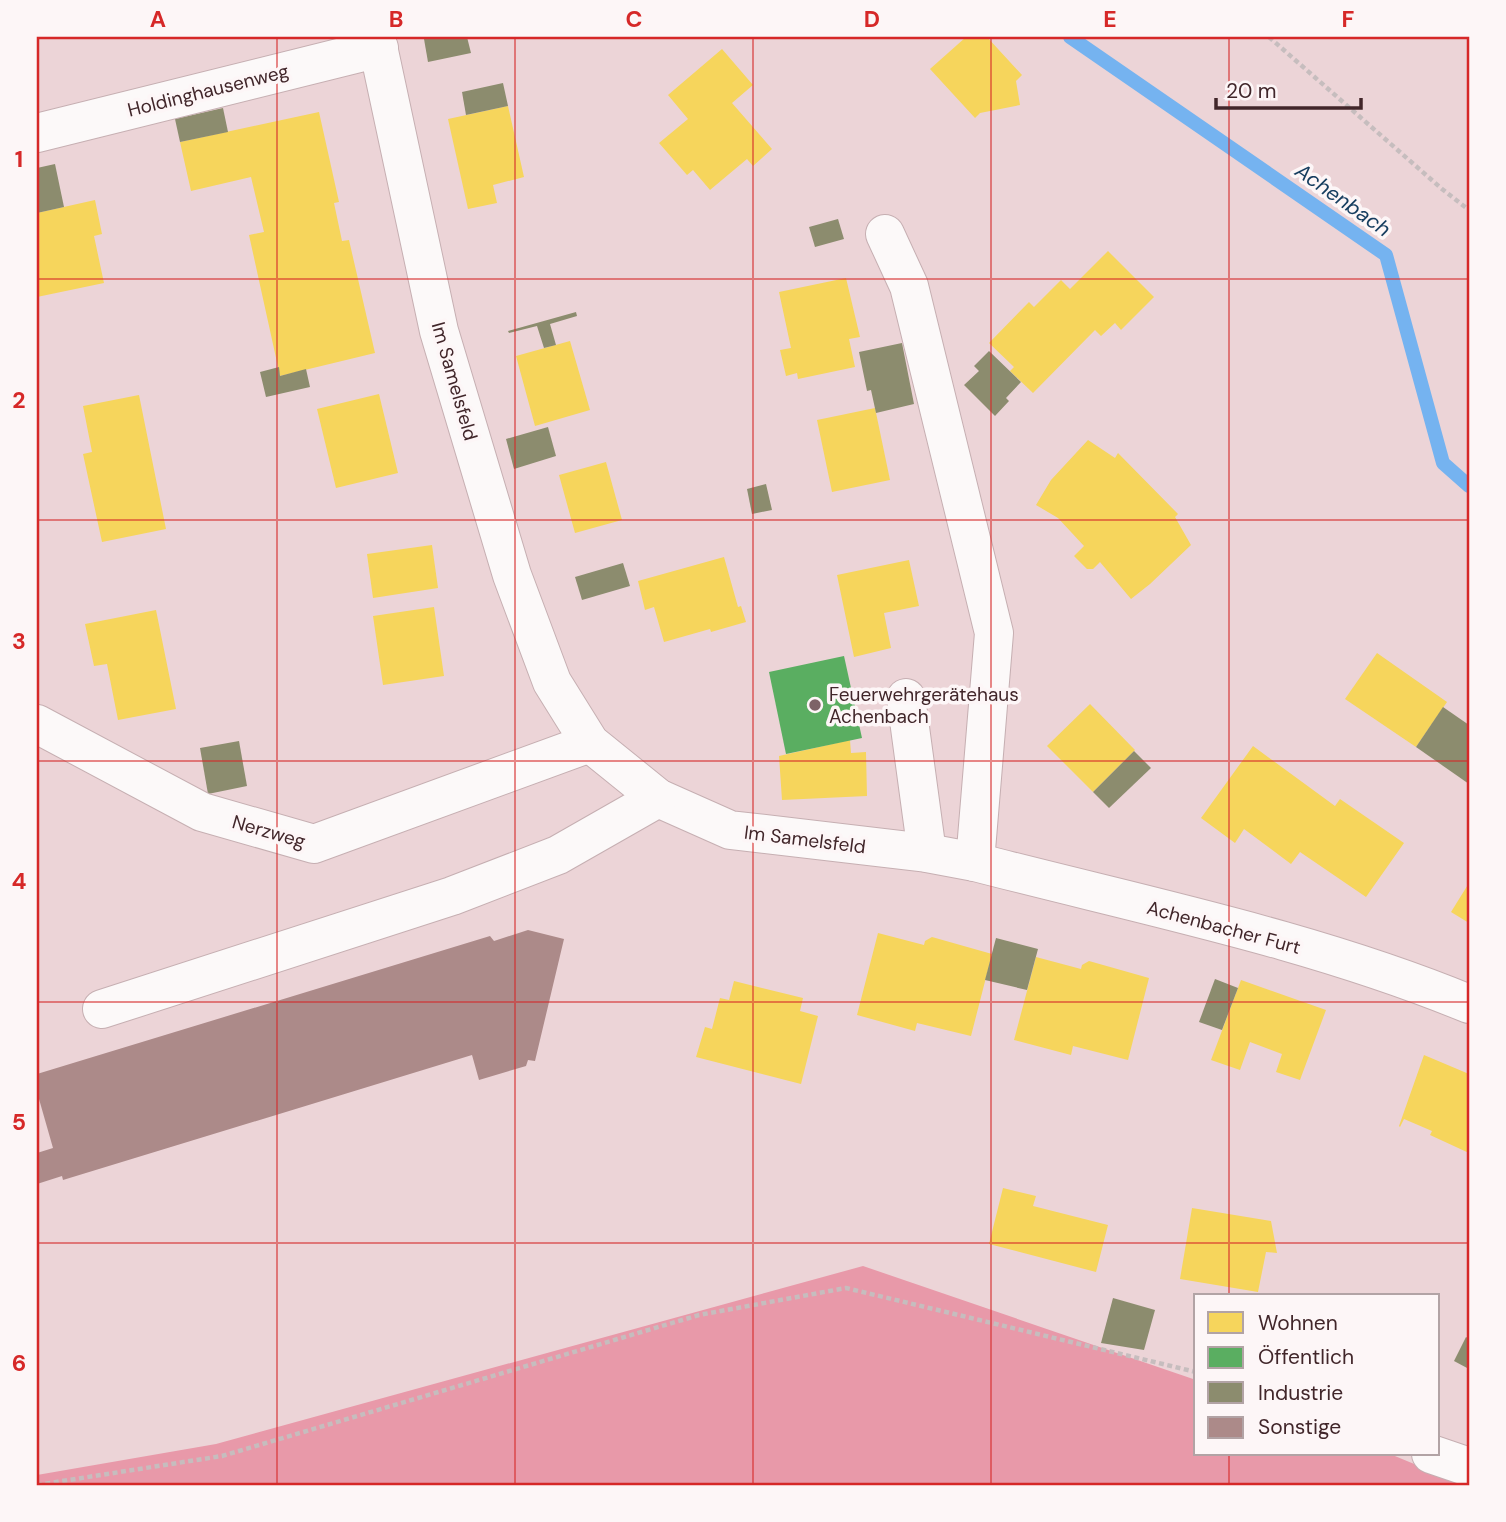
<svg xmlns="http://www.w3.org/2000/svg" width="1506" height="1522" font-family="'DM Sans',sans-serif">
<rect width="100%" height="100%" fill="#ecd4d7"/>
<!-- forest -->
<path fill="#e899a9" d="M863,1266L1196,1380V1454H1390L1465,1485H37V1475L216,1444Z"/>
<!-- homes -->
<g fill="#f6d55c">
<path d="M966,37H987L1022,75L1016,81L1020,105L980,113L975,118L930,69Z"/>
<path d="M722,49L753,85L732,103L772,149L753,166L747,159L710,190L693,170L687,175L659,143L688,119L668,95Z"/>
<path d="M508,106L524,177L493,185L497,203L468,209L448,119Z"/>
<path d="M319,112L339,202L334,203L342,241L349,240L375,353L280,376L249,235L264,232L251,177L191,191L180,142Z"/>
<path d="M95,200L102,234L94,236L104,283L37,297V213Z"/>
<path d="M1108,251L1154,297L1121,330L1115,323L1101,336L1095,330L1033,393L1010,371L1014,367L989,343L1029,302L1034,307L1061,280L1070,289Z"/>
<path d="M846,278L860,337L849,339L855,367L798,379L797,373L786,376L780,350L791,348L779,292Z"/>
<path d="M570,341L590,410L535,426L516,356Z"/>
<path d="M379,394L398,473L336,488L317,409Z"/>
<path d="M139,395L166,529L102,542L83,454L92,452L83,406Z"/>
<path d="M875,408L890,480L832,492L817,420Z"/>
<path d="M1088,440L1115,458L1118,453L1178,514L1175,517L1191,545L1150,584L1131,599L1100,562L1093,569H1087L1074,556L1084,546L1058,518L1036,505L1051,480Z"/>
<path d="M606,462L622,520L575,533L559,475Z"/>
<path d="M432,545L438,588L373,598L367,554Z"/>
<path d="M724,557L738,607L741,606L746,622L711,632L710,629L664,642L654,607L645,610L638,581Z"/>
<path d="M909,560L919,606L884,613L891,648L854,657L837,575Z"/>
<path d="M434,607L444,676L383,685L373,616Z"/>
<path d="M156,610L176,709L118,720L107,664L94,666L85,624Z"/>
<path d="M1377,653L1447,702L1416,747L1345,699Z"/>
<path d="M1090,704L1135,750L1093,792L1047,746Z"/>
<path d="M850,740L851,753L866,752L867,796L782,800L779,756Z"/>
<path d="M1253,746L1335,806L1340,799L1404,843L1366,897L1300,852L1291,864L1244,829L1235,843L1201,818Z"/>
<path d="M1469,883V923L1451,912Z"/>
<path d="M878,933L924,945L925,941L932,937L992,954L971,1036L917,1023L915,1031L857,1015Z"/>
<path d="M1036,957L1081,969L1082,965L1089,961L1149,978L1128,1060L1073,1046L1071,1055L1014,1040Z"/>
<path d="M1241,980L1326,1010L1300,1080L1276,1072L1282,1054L1250,1042L1240,1070L1211,1060Z"/>
<path d="M734,981L803,998L800,1011L818,1016L801,1084L696,1057L705,1027L712,1029L720,998L729,1000Z"/>
<path d="M1424,1055L1469,1074V1153L1430,1135L1432,1131L1404,1119L1400,1127L1399,1126Z"/>
<path d="M1003,1188L1036,1196L1033,1206L1108,1225L1096,1272L989,1244Z"/>
<path d="M1192,1208L1271,1221L1277,1253L1266,1252L1258,1292L1180,1279Z"/>
</g>
<!-- public -->
<path fill="#5aae61" d="M844,656L862,738L786,754L769,672Z"/>
<!-- industry -->
<g fill="#8c8c6e">
<path d="M434,37H467L471,53L428,62L424,39Z"/>
<path d="M503,83L508,106L466,115L462,92Z"/>
<path d="M223,108L228,132L180,142L175,119Z"/>
<path d="M55,164L64,207L37,213V168Z"/>
<path d="M838,219L844,239L815,247L809,227Z"/>
<path d="M576,312L577,316L550,324L556,345L544,348L537,326L509,333L508,331Z"/>
<path d="M902,343L914,404L876,413L871,390L867,391L859,352Z"/>
<path d="M989,351L1021,382L1006,398L1009,401L995,416L964,385L979,371L974,366Z"/>
<path d="M279,367L280,376L306,369L310,387L266,397L260,372Z"/>
<path d="M548,427L556,456L514,469L506,439Z"/>
<path d="M766,484L772,510L752,514L747,489Z"/>
<path d="M623,563L630,586L582,600L575,577Z"/>
<path d="M1443,707L1469,725V784L1416,747Z"/>
<path d="M239,741L247,786L208,794L200,748Z"/>
<path d="M1134,751L1151,768L1109,808L1093,792Z"/>
<path d="M996,938L1038,949L1027,990L985,980Z"/>
<path d="M1215,979L1238,988L1222,1030L1199,1022Z"/>
<path d="M1113,1298L1155,1310L1144,1350L1101,1343Z"/>
<path d="M1466,1337L1469,1339V1369L1454,1361Z"/>
</g>
<g fill="none" stroke-linecap="round" stroke-linejoin="round">
<!-- stream -->
<path stroke="#75b3f0" stroke-width="14" d="M1070,37L1386,255L1443,463L1469,486"/>
</g>
<!-- building -->
<path fill="#ac8a89" d="M528,930L564,939L535,1061L528,1060L526,1066L479,1080L472,1055L63,1180L62,1176L37,1184V1153L53,1148L37,1092V1074L490,936L494,941Z"/>
<g fill="none" stroke-linecap="round" stroke-linejoin="round">
<!-- minor casing -->
<g stroke="#c6afb2" stroke-width="40">
<g id="minor">
<path d="M376,37L439,331L512,575L552,682L590,743L658,798L730,830L927,853L975,862C1140,905 1311,939 1469,1004"/>
<path d="M37,133L379,48"/>
<path d="M885,234L909,286L994,633L975,862"/>
<path d="M906,698L927,853"/>
<path d="M37,724L202,812L314,844L590,743"/>
<path d="M102,1009L452,896L558,855L658,798"/>
<path d="M1431,1454L1469,1467"/>
</g>
</g>
<!-- path -->
<g stroke="#c6bdbe" stroke-width="4.5" stroke-dasharray="5 3.5" stroke-linecap="butt">
<path d="M1269,37L1442,189L1469,210"/>
<path d="M37,1485L222,1456L699,1315L846,1288L1196,1372"/>
</g>
<!-- minor -->
<use href="#minor" stroke="#fcf9f9" stroke-width="38"/>
</g>
<!-- grid -->
<path fill="none" stroke="#d62828" stroke-width="2" stroke-opacity="0.55" d="M277,37V1485M515,37V1485M753,37V1485M991,37V1485M1229,37V1296M37,279H1469M37,520H1469M37,761H1469M37,1002H1469M37,1243H1469M1229,1454V1485"/>
<!-- markers -->
<circle fill="#7d6367" stroke="#fdf6f7" stroke-width="2.5" cx="815" cy="705" r="7"/>
<g text-anchor="middle" stroke-width="7" stroke-linejoin="round" paint-order="stroke">
<!-- street labels -->
<g font-size="19" fill="#41262a" stroke="#fdf6f7">
<text transform="translate(208 90) rotate(-14)" y="7">Holdinghausenweg</text>
<text transform="translate(455 381) rotate(74)" y="7">Im Samelsfeld</text>
<text transform="translate(269 831) rotate(16)" y="7">Nerzweg</text>
<text transform="translate(805 839) rotate(7)" y="7">Im Samelsfeld</text>
<text transform="translate(1224 927) rotate(15)" y="7">Achenbacher Furt</text>
</g>
<!-- poi labels -->
<g font-size="19" fill="#41262a" stroke="#fdf6f7" text-anchor="start">
<text x="829" y="701">Feuerwehrgerätehaus<tspan x="829" dy="22">Achenbach</tspan></text>
</g>
<!-- water labels -->
<g font-size="21" font-style="italic" fill="#163d5f" stroke="#fdf6f7">
<text transform="translate(1343 200) rotate(35)" y="7">Achenbach</text>
</g>
</g>
<!-- border -->
<rect width="1506" height="1522" fill="none" stroke="#fdf6f7" stroke-width="77"/>
<!-- legend -->
<rect x="1194" y="1294" width="245" height="161" fill="#fdf6f7" stroke="#b2a3a5" stroke-width="2"/>
<rect x="1208" y="1312" width="35" height="21" fill="#f6d55c" stroke="#b2a3a5" stroke-width="2"/>
<text x="1258" y="1330" font-size="21" fill="#41262a">Wohnen</text>
<rect x="1208" y="1347" width="35" height="21" fill="#5aae61" stroke="#b2a3a5" stroke-width="2"/>
<text x="1258" y="1364" font-size="21" fill="#41262a">Öffentlich</text>
<rect x="1208" y="1382" width="35" height="21" fill="#8c8c6e" stroke="#b2a3a5" stroke-width="2"/>
<text x="1258" y="1400" font-size="21" fill="#41262a">Industrie</text>
<rect x="1208" y="1417" width="35" height="21" fill="#ac8a89" stroke="#b2a3a5" stroke-width="2"/>
<text x="1258" y="1434" font-size="21" fill="#41262a">Sonstige</text>
<!-- scale -->
<path d="M1216 98v10h145v-10" fill="none" stroke="#41262a" stroke-width="3.5"/>
<text x="1226" y="98" font-size="21" fill="#41262a" stroke="#fdf6f7" stroke-width="5" paint-order="stroke">20 m</text>
<rect x="38" y="38" width="1430" height="1446" fill="none" stroke="#d62828" stroke-width="2.5"/>
<g font-size="23" text-anchor="middle" font-weight="bold" fill="#d62828">
<text x="158" y="27">A</text>
<text x="396" y="27">B</text>
<text x="634" y="27">C</text>
<text x="872" y="27">D</text>
<text x="1110" y="27">E</text>
<text x="1348" y="27">F</text>
<text x="19" y="167">1</text>
<text x="19" y="408">2</text>
<text x="19" y="649">3</text>
<text x="19" y="889">4</text>
<text x="19" y="1130">5</text>
<text x="19" y="1371">6</text>
</g>
</svg>
